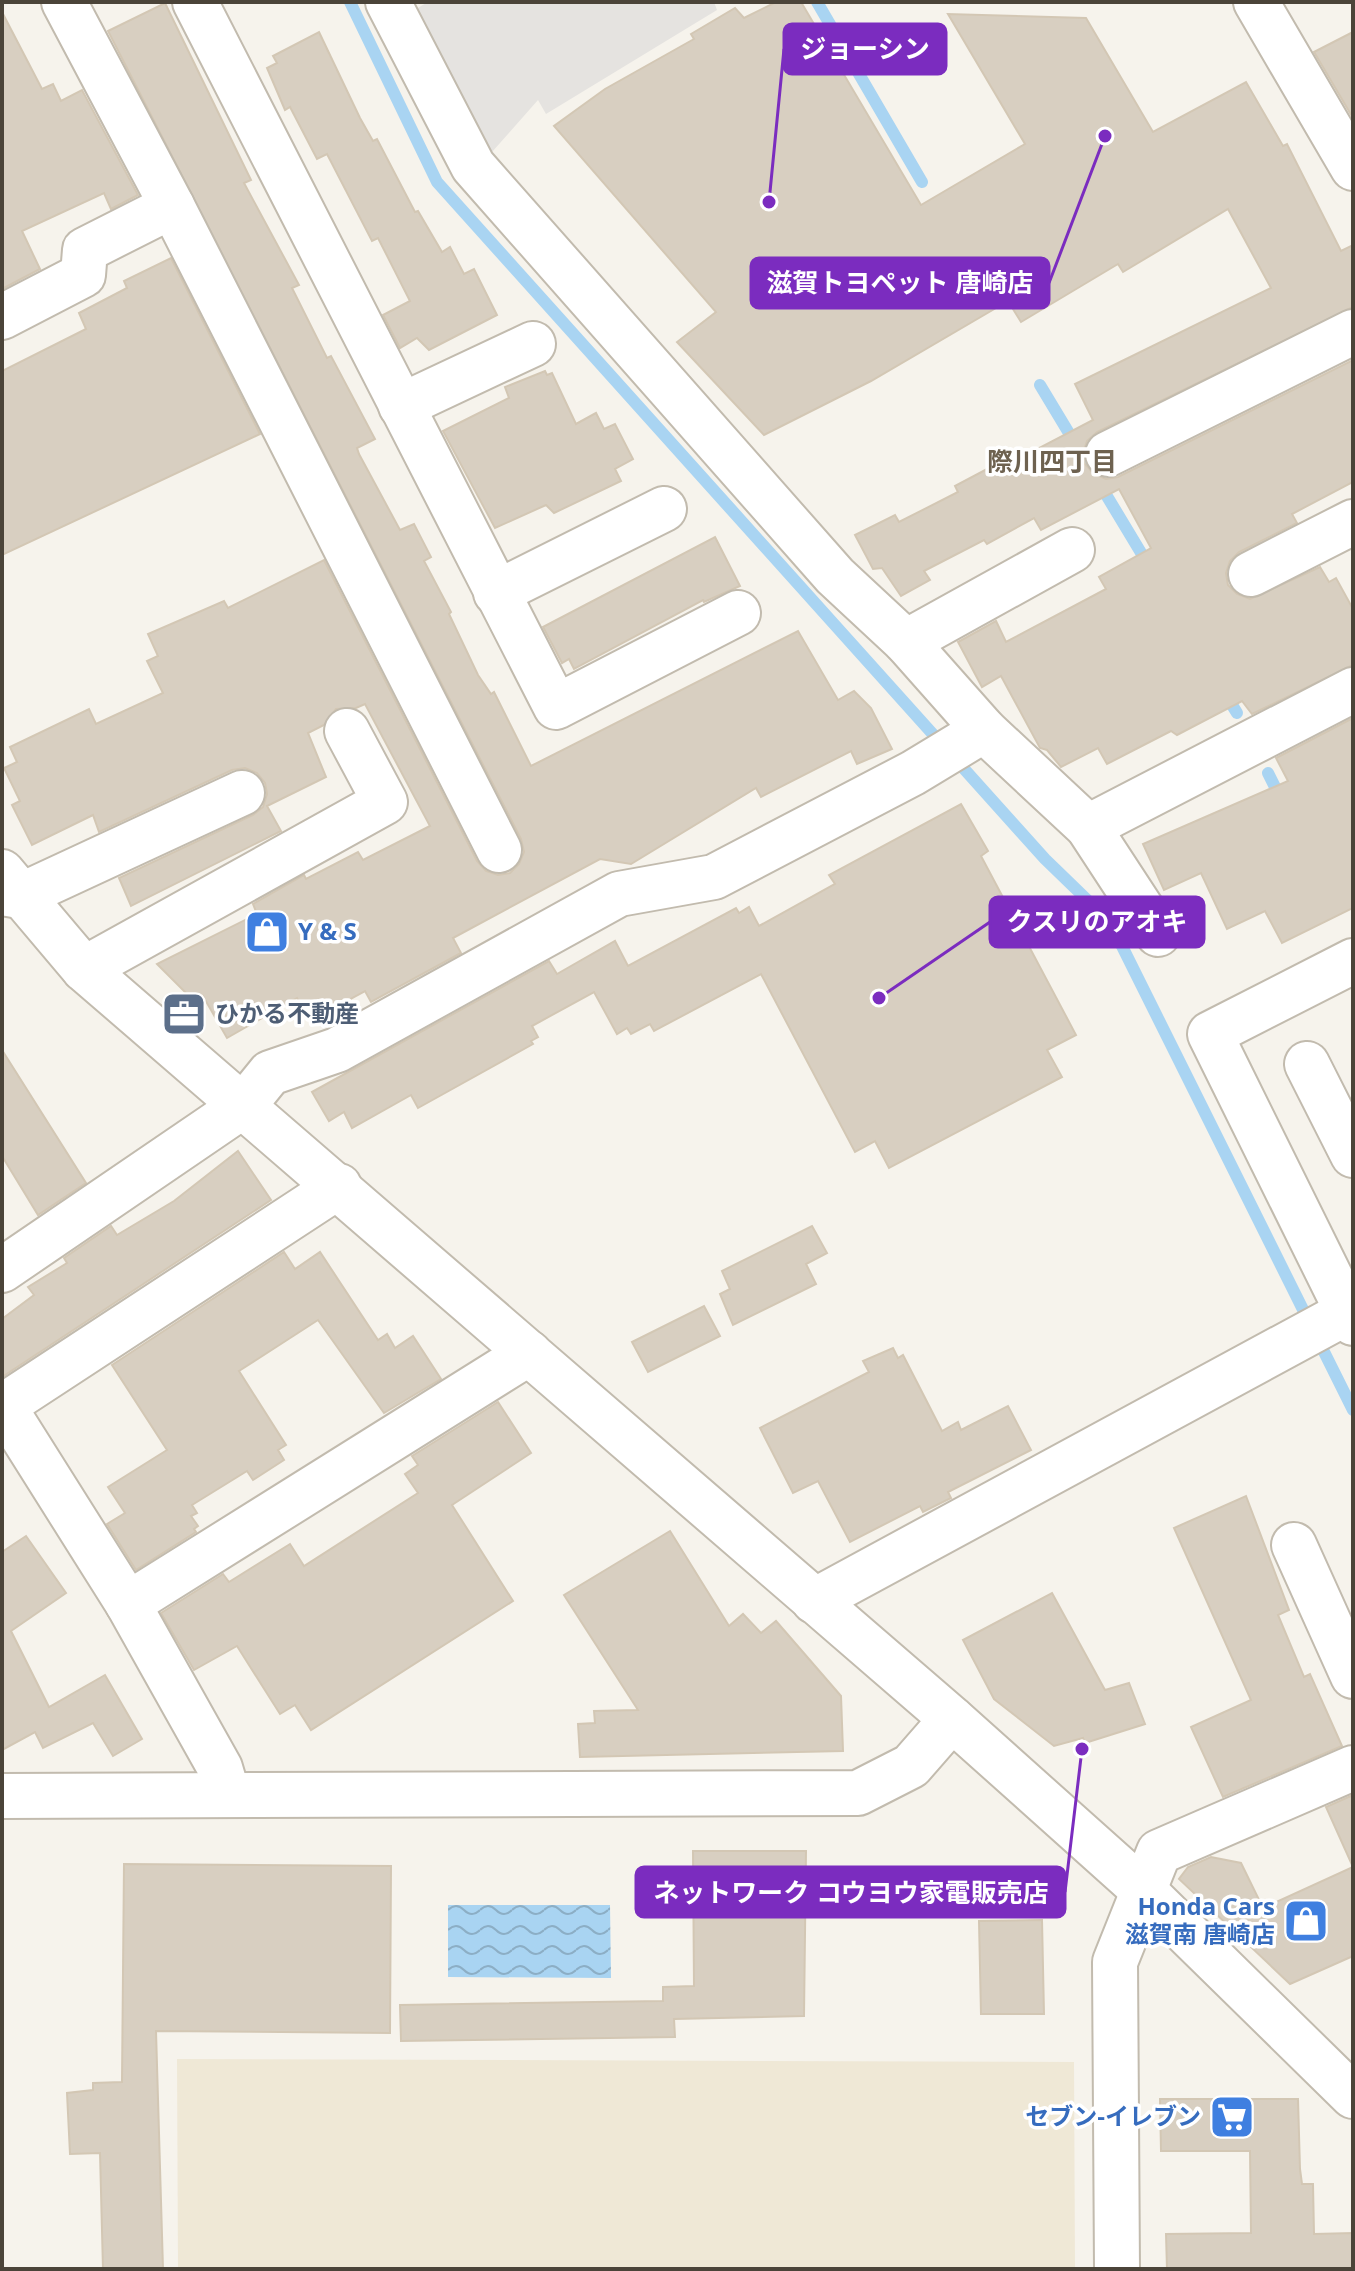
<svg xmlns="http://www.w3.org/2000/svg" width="1355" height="2271" font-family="'Open Sans','Noto Sans JP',sans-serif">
<defs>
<pattern id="water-waves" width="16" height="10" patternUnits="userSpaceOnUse" patternTransform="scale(2)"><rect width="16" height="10" fill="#a9d4f2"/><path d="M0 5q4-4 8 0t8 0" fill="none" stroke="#8caec5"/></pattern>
</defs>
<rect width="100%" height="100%" fill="#f6f3ec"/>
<!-- education -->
<path fill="#efe8d6" d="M177,2059L1074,2062L1075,2269H178Z"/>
<!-- parking -->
<path fill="#e5e3e0" d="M428,2H714L717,10L546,114L538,100L492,152L416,9Z"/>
<!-- water -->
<path fill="url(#water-waves)" d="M448,1905H610L611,1978L448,1977Z"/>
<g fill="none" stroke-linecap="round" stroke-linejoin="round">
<!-- stream -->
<g stroke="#a9d4f2" stroke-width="12">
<path d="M350,2L437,182L1045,859L1110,922L1353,1410"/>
<path d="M817,2L922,182"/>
<path d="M1040,385L1149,566"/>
<path d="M1224,692L1237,713"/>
<path d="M1268,773L1282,801"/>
</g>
</g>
<!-- building -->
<g fill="#d8cfc1" stroke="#d3c7b4" stroke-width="2">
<path d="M776,2H801L921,205L1025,144L948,14L1086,18L1153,132L1246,82L1283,146L1287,144L1341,251L1353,245V307L1097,432L1087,441L1083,453L1085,464L1094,474L1106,479L1118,477L1353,360V482L1292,514L1297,523L1239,552L1230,561L1226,573L1228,585L1237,594L1250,599L1320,567L1329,582L1336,578L1353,609V665L1252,714L1242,701L1177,735L1171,731L1107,764L1098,748L1061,767L1047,750L1040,748L1001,676L982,687L958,642L996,621L1006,642L1106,589L1099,577L1151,548L1119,489L1041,530L1034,518L987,544L984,540L924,571L930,580L901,596L882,568L873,569L855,535L895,515L899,522L958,492L955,486L989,468L991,473L1093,420L1075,384L1271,288L1228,209L1123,272L1118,264L1021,322L1008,301L871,381L764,435L677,342L716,312L554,126L605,89L694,39L691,34L735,8L744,18Z"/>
<path d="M165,3L251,180L244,183L299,285L292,288L327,358L331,356L375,439L357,448L359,454L400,530L414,524L431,557L424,561L451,612L449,614L478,675L491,694L494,692L531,766L798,631L838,700L854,691L871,708L892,749L857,764L851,751L761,797L756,788L631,864L600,859L453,938L461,953L371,1002L365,991L310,1021L297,998L227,1038L203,996L194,1001L157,964L257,914L253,904L304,875L306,879L358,852L363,860L430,826L365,704L356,708L336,709L324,725L308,733L326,777L267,806L281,831L131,906L119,878L253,815L263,807L267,794L265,783L257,773L245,768L232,770L99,832L93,815L32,845L12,805L20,801L4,768L17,762L10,747L89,709L96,724L163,693L147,661L158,656L148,634L224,601L228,608L324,560L477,861L486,871L498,875L510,873L519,864L524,852L521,839L108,31Z"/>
<path d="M2,12L42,89L53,84L61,101L82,90L138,195L111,209L104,193L22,231L40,269L2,289Z"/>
<path d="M319,32L360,118L373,141L377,139L415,212L418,211L442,252L450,247L464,274L474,269L497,315L429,350L417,338L400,348L383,315L410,301L378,238L372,241L327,154L317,159L290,107L285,110L267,68L277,63L273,56Z"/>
<path d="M1353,32V118L1314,52Z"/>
<path d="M171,258L260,434L2,555V371L86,329L79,313L127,288L124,281Z"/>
<path d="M545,371L547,375L552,373L576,424L596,413L604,429L615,424L633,459L615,469L621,481L554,513L546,505L495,528L443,431L509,398L505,387Z"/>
<path d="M715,537L740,586L704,602L703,600L574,669L569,659L562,663L543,627Z"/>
<path d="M1353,718V908L1282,943L1265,911L1227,929L1201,873L1164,890L1143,844L1288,781L1276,758Z"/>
<path d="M961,804L988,851L981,856L1076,1035L1047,1050L1062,1077L889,1168L875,1141L855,1152L761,974L654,1031L650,1024L631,1034L627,1028L617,1034L594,992L532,1026L538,1037L531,1041L533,1044L418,1108L411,1095L352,1128L344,1112L329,1121L312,1092L549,961L557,974L615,941L628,966L736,908L739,913L749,907L759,926L835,884L829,875Z"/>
<path d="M2,1050L86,1183L38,1215L2,1156Z"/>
<path d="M238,1151L271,1200L2,1377V1319L34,1295L28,1287L67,1263L64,1258L111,1226L117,1235L174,1201Z"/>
<path d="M812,1226L827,1253L806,1264L816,1284L733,1325L720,1294L730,1289L722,1271Z"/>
<path d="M284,1252L295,1269L320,1252L378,1340L387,1334L395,1348L413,1336L441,1379L384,1413L318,1320L239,1371L286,1445L278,1450L284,1460L253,1480L247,1471L192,1505L197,1513L191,1516L198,1526L194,1529L196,1532L136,1570L107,1524L125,1513L108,1487L167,1450L112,1365Z"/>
<path d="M704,1306L720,1336L648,1372L632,1342Z"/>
<path d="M893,1348L898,1358L903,1355L942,1431L958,1422L961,1430L1008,1406L1031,1450L948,1492L951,1498L923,1512L920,1506L850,1542L818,1481L793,1493L760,1428L869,1372L863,1361Z"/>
<path d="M498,1402L531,1453L452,1505L513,1601L311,1730L295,1705L280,1714L237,1646L194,1670L161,1613L223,1574L229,1582L290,1544L304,1566L418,1493L405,1474L418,1465L412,1456Z"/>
<path d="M1246,1496L1289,1610L1278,1615L1304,1677L1310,1674L1342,1746L1223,1797L1191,1727L1251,1700L1174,1528Z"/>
<path d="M670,1531L729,1626L743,1614L761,1633L776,1621L841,1696L843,1751L580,1757L578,1724L595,1723L594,1711L638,1710L564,1595Z"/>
<path d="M26,1536L66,1593L11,1631L49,1707L105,1675L142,1739L113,1756L93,1723L43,1748L35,1732L2,1750V1552Z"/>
<path d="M1052,1593L1105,1690L1129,1683L1145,1724L1085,1743L1083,1738L1054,1746L994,1699L963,1640Z"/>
<path d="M1353,1795V1956L1290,1984L1179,1879L1188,1867L1211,1857L1241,1863L1263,1908L1353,1867L1326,1807Z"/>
<path d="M693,1851H806L804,2016L674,2019L675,2037L401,2041L400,2005L663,2001V1987L694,1986Z"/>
<path d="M124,1864L391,1866L390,2033L156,2031L163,2269H103L100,2153L70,2154L67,2093L93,2090V2083L122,2082Z"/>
<path d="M1042,1920L1044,2014H981L979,1921Z"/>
<path d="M1160,2099H1298L1300,2169L1302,2184H1313L1314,2234L1353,2233V2269H1167L1166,2234L1251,2233L1250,2151H1161Z"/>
</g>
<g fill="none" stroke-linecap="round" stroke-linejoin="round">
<!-- minor casing -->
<g stroke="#c2bbae" stroke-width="48">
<g id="minor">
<path d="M64,2L172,206L499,850"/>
<path d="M195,2L556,707L738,613"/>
<path d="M388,2L473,166L835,576L906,642L984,730L1088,827L1158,934"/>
<path d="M1256,2L1353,168"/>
<path d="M2,317L83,275L85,250L172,206"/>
<path d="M401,406L533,344"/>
<path d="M1108,454L1353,332"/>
<path d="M1251,574L1353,522"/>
<path d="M496,593L664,509"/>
<path d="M906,642L1072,550"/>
<path d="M1088,827L1353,690"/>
<path d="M2,872L84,969L952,1719L1142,1889L1353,2096"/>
<path d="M2,893L20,896L242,793"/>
<path d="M1353,961L1210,1034L1353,1323"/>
<path d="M84,969L385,802L347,731"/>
<path d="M1307,1064L1353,1155"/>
<path d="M2,1270L244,1105L270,1073L337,1050L619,894L714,877L913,773L984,730"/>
<path d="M2,1404L128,1604L220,1768L228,1795"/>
<path d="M3,1406L339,1186"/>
<path d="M1294,1545L1353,1676"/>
<path d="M814,1601L1353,1309"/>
<path d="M128,1604L529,1353"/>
<path d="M2,1796L858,1793L911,1766L952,1719"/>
<path d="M1117,2269L1115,1962L1159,1852L1353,1768"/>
</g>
</g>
<!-- minor -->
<use href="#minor" stroke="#fff" stroke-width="44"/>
</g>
<!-- icons -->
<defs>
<g id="shop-square" transform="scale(2.3)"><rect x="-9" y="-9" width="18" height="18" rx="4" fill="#3f7fe0" stroke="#fff"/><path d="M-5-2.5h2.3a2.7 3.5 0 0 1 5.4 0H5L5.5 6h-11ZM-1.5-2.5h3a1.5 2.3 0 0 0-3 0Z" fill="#fff"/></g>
<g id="office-square" transform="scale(2.3)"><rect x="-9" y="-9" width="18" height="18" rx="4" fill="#5c6f8a" stroke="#fff"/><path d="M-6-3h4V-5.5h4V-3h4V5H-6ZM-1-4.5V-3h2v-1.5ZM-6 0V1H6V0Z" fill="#fff"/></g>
<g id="supermarket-square" transform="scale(2.3)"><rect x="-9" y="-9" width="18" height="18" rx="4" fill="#3f7fe0" stroke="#fff"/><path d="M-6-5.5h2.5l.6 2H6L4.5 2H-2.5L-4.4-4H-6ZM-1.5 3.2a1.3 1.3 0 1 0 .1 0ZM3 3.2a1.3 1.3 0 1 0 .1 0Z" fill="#fff"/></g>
</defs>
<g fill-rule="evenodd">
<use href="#shop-square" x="267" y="932"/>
<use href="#office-square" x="184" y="1014"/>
<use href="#shop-square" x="1306" y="1921"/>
<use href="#supermarket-square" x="1232" y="2117"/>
</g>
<g text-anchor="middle" stroke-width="7" stroke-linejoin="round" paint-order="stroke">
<!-- shop labels -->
<g font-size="24" font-weight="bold" fill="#366cbe" stroke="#fff" text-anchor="end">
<text x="298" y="940" text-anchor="start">Y &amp; S</text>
<text x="1275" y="1915">Honda Cars<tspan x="1275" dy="28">滋賀南 唐崎店</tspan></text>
<text x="1201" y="2125">セブン-イレブン</text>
</g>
<!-- service labels -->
<g font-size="24" font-weight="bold" fill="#4e5e75" stroke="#fff" text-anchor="start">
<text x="215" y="1022">ひかる不動産</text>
</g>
<!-- neighbourhood labels -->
<g font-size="26" font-weight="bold" fill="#6e6250" stroke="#fff">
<text x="1052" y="471">際川四丁目</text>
</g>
</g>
<!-- callouts -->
<path fill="none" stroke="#7b2cbf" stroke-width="3" d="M769 202L784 49M1105 136L1049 283M879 998L990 922M1082 1749L1065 1892"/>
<g fill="#7b2cbf" stroke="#fff" stroke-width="3">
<circle cx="769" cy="202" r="8"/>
<circle cx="1105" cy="136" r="8"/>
<circle cx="879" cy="998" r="8"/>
<circle cx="1082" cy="1749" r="8"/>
</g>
<g fill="#7b2cbf" stroke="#7b2cbf" stroke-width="3">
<rect x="784" y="24" width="162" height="50" rx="8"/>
<rect x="751" y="258" width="298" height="50" rx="8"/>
<rect x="990" y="897" width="214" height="50" rx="8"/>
<rect x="636" y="1867" width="429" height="50" rx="8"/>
</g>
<g font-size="26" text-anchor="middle" font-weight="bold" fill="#fff">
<text x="865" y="58">ジョーシン</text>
<text x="900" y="292">滋賀トヨペット 唐崎店</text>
<text x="1097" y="931">クスリのアオキ</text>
<text x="851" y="1902">ネットワーク コウヨウ家電販売店</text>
</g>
<!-- border -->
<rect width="1355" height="2271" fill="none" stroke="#4b4439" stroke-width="8"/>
</svg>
